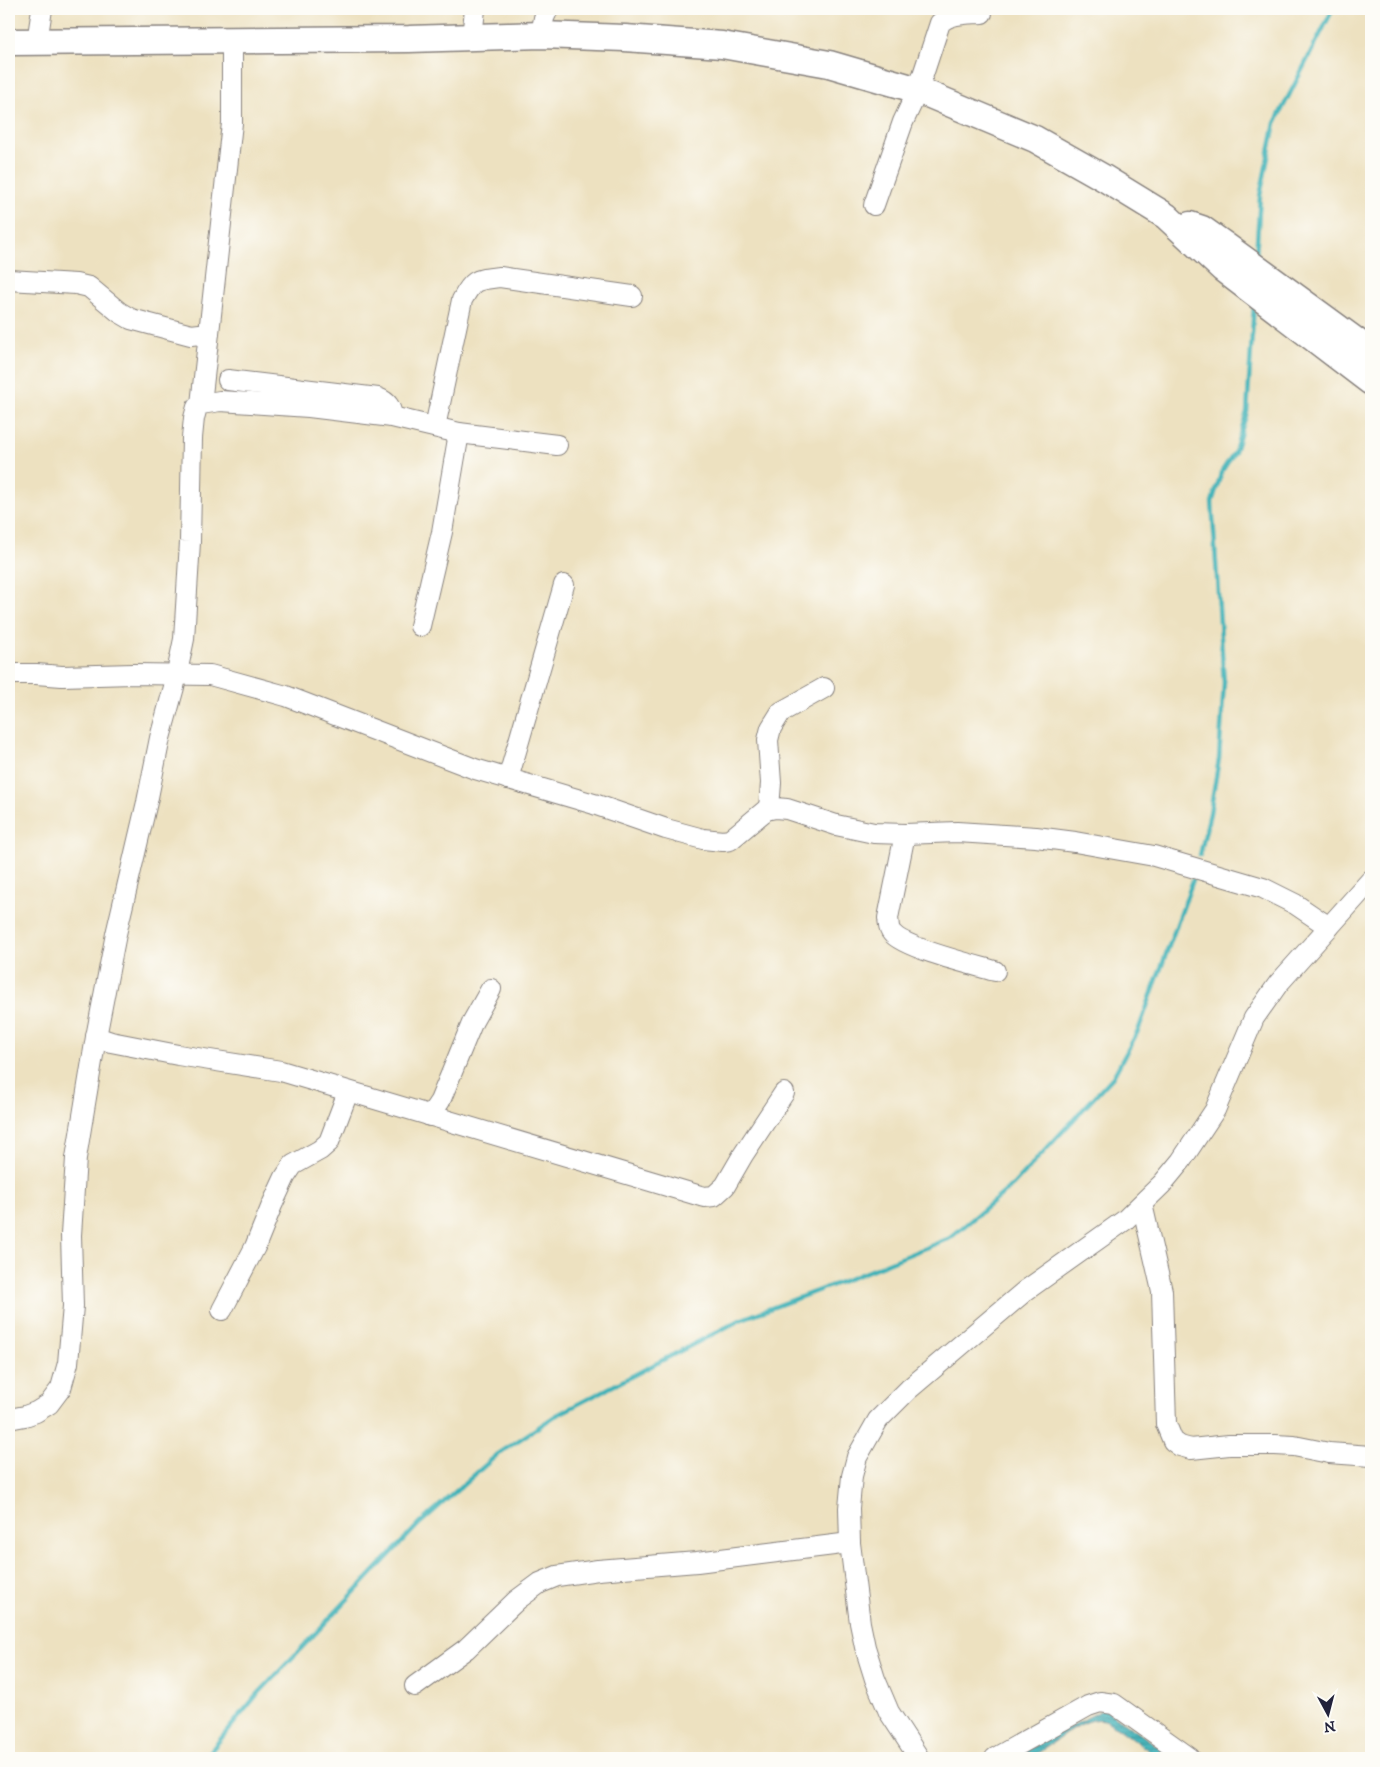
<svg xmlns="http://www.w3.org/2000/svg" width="1380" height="1767" font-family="'IM FELL DW Pica',serif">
<defs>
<pattern id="water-rules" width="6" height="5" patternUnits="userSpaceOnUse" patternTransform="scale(1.25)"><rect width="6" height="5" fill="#41b2b8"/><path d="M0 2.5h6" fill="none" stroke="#369097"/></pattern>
</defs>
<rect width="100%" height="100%" fill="#fdfcf7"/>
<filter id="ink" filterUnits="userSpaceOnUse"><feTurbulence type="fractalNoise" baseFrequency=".02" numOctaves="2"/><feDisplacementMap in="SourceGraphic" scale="10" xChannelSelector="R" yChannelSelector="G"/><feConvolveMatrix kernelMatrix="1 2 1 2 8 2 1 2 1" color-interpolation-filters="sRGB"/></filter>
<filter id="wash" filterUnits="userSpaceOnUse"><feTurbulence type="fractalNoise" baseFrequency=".0096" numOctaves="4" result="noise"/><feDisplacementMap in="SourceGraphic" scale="20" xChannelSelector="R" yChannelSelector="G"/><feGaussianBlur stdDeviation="1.12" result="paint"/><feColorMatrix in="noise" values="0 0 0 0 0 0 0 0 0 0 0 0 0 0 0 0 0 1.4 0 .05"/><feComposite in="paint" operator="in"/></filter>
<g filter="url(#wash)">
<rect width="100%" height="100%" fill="#ede1c0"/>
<!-- water -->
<path fill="url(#water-rules)" stroke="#326a7a" d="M1104,1709L1175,1758H1159L1108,1721C1083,1711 1051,1750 1027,1758C1023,1759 1016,1758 1011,1758Z"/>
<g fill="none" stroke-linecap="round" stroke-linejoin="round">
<!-- stream -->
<g stroke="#41b2b8" stroke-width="4.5">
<path d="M1256,257L1260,196L1275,123L1333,9"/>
<path d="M1200,855L1210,813L1219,759L1224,683L1212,502L1222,471L1235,451L1247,412L1254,304"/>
<path d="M205,1758L256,1696L419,1524L498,1454L555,1416L742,1319L846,1280L950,1238L1013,1185L1113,1077L1138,1031L1193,880"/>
</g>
</g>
</g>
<g filter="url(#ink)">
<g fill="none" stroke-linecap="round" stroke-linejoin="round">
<!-- minor casing -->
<g stroke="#88827e" stroke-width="22">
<g id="minor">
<path d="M541,35L544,18L548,9"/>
<path d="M472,38L475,9"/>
<path d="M37,42L42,9"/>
<path d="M874,205L903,122L918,90L940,23C950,13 967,14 982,13"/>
<path d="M9,280L76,284L89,287L119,312L131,319L191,335L209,333L232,123V40"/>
<path d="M228,380L378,398C388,402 391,407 392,417"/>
<path d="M201,404L209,333"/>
<path d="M435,427L462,300C474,278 476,280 500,277L632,296"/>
<path d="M420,626L442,532L459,433"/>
<path d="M9,674H36L62,676L133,674L210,675L286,696L475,769L594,804L666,829L703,839L723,841L730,840L766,810L775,808L787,809L836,825L874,833L905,834L957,832L1036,837L1075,842L1154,856L1263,888L1295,904L1329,927"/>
<path d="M508,779L564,585"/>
<path d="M769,808L771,783L768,740L771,728L781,712L824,688"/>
<path d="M905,834L888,918C889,923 888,929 892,933C904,948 974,965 995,971"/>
<path d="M96,1037L111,1042L178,1055L281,1071L704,1197L714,1196L725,1186L743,1155L784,1093"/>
<path d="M430,1116L440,1101L473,1021L491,989"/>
<path d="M1142,1204L1162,1291L1166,1424L1173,1441L1180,1446L1191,1449L1229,1445H1275L1294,1446L1329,1453L1371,1456"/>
<path d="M222,1310L255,1247L272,1205L285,1177L293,1165L320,1150L329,1142L348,1092"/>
<path d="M9,1419L25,1416L36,1412L49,1404L61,1388L68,1363L73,1306L71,1235L76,1158L96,1037L116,934L147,802L160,738L174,687L184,639L190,542L192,438L194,418L197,407L201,404L220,401L309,407L392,417L459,433L557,445"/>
<path d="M415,1686L466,1649L517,1600L540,1583L557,1576L598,1570L697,1562L850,1543"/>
<path d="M919,1758L889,1712L875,1679L865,1647L860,1623L850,1543L849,1508L852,1476L857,1457L878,1420L909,1389L1025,1291L1125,1220L1162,1184L1181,1161L1215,1110L1254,1018L1278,984L1371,880"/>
<path d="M995,1758L1088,1706L1100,1702L1114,1704L1190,1758"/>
</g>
</g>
<!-- major casing -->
<g stroke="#88827e" stroke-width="29">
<g id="major">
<path d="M9,42L409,39L541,35L625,38L722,45L829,64L918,90L1035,139L1104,178L1166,216L1223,269L1371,382"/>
<path d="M1190,225L1202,229L1226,246L1371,352"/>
</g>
</g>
<!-- minor -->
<use href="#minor" stroke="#fff" stroke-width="20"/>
<!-- major -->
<use href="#major" stroke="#fff" stroke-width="26"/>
</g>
</g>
<!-- margin -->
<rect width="1380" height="1767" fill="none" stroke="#fdfcf7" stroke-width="30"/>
<!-- north arrow -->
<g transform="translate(1328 1714) rotate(173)" stroke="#fdfcf7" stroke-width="4" paint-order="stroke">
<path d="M0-4L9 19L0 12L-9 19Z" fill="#22223b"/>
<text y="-8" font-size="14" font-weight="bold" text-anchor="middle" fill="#22223b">N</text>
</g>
</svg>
